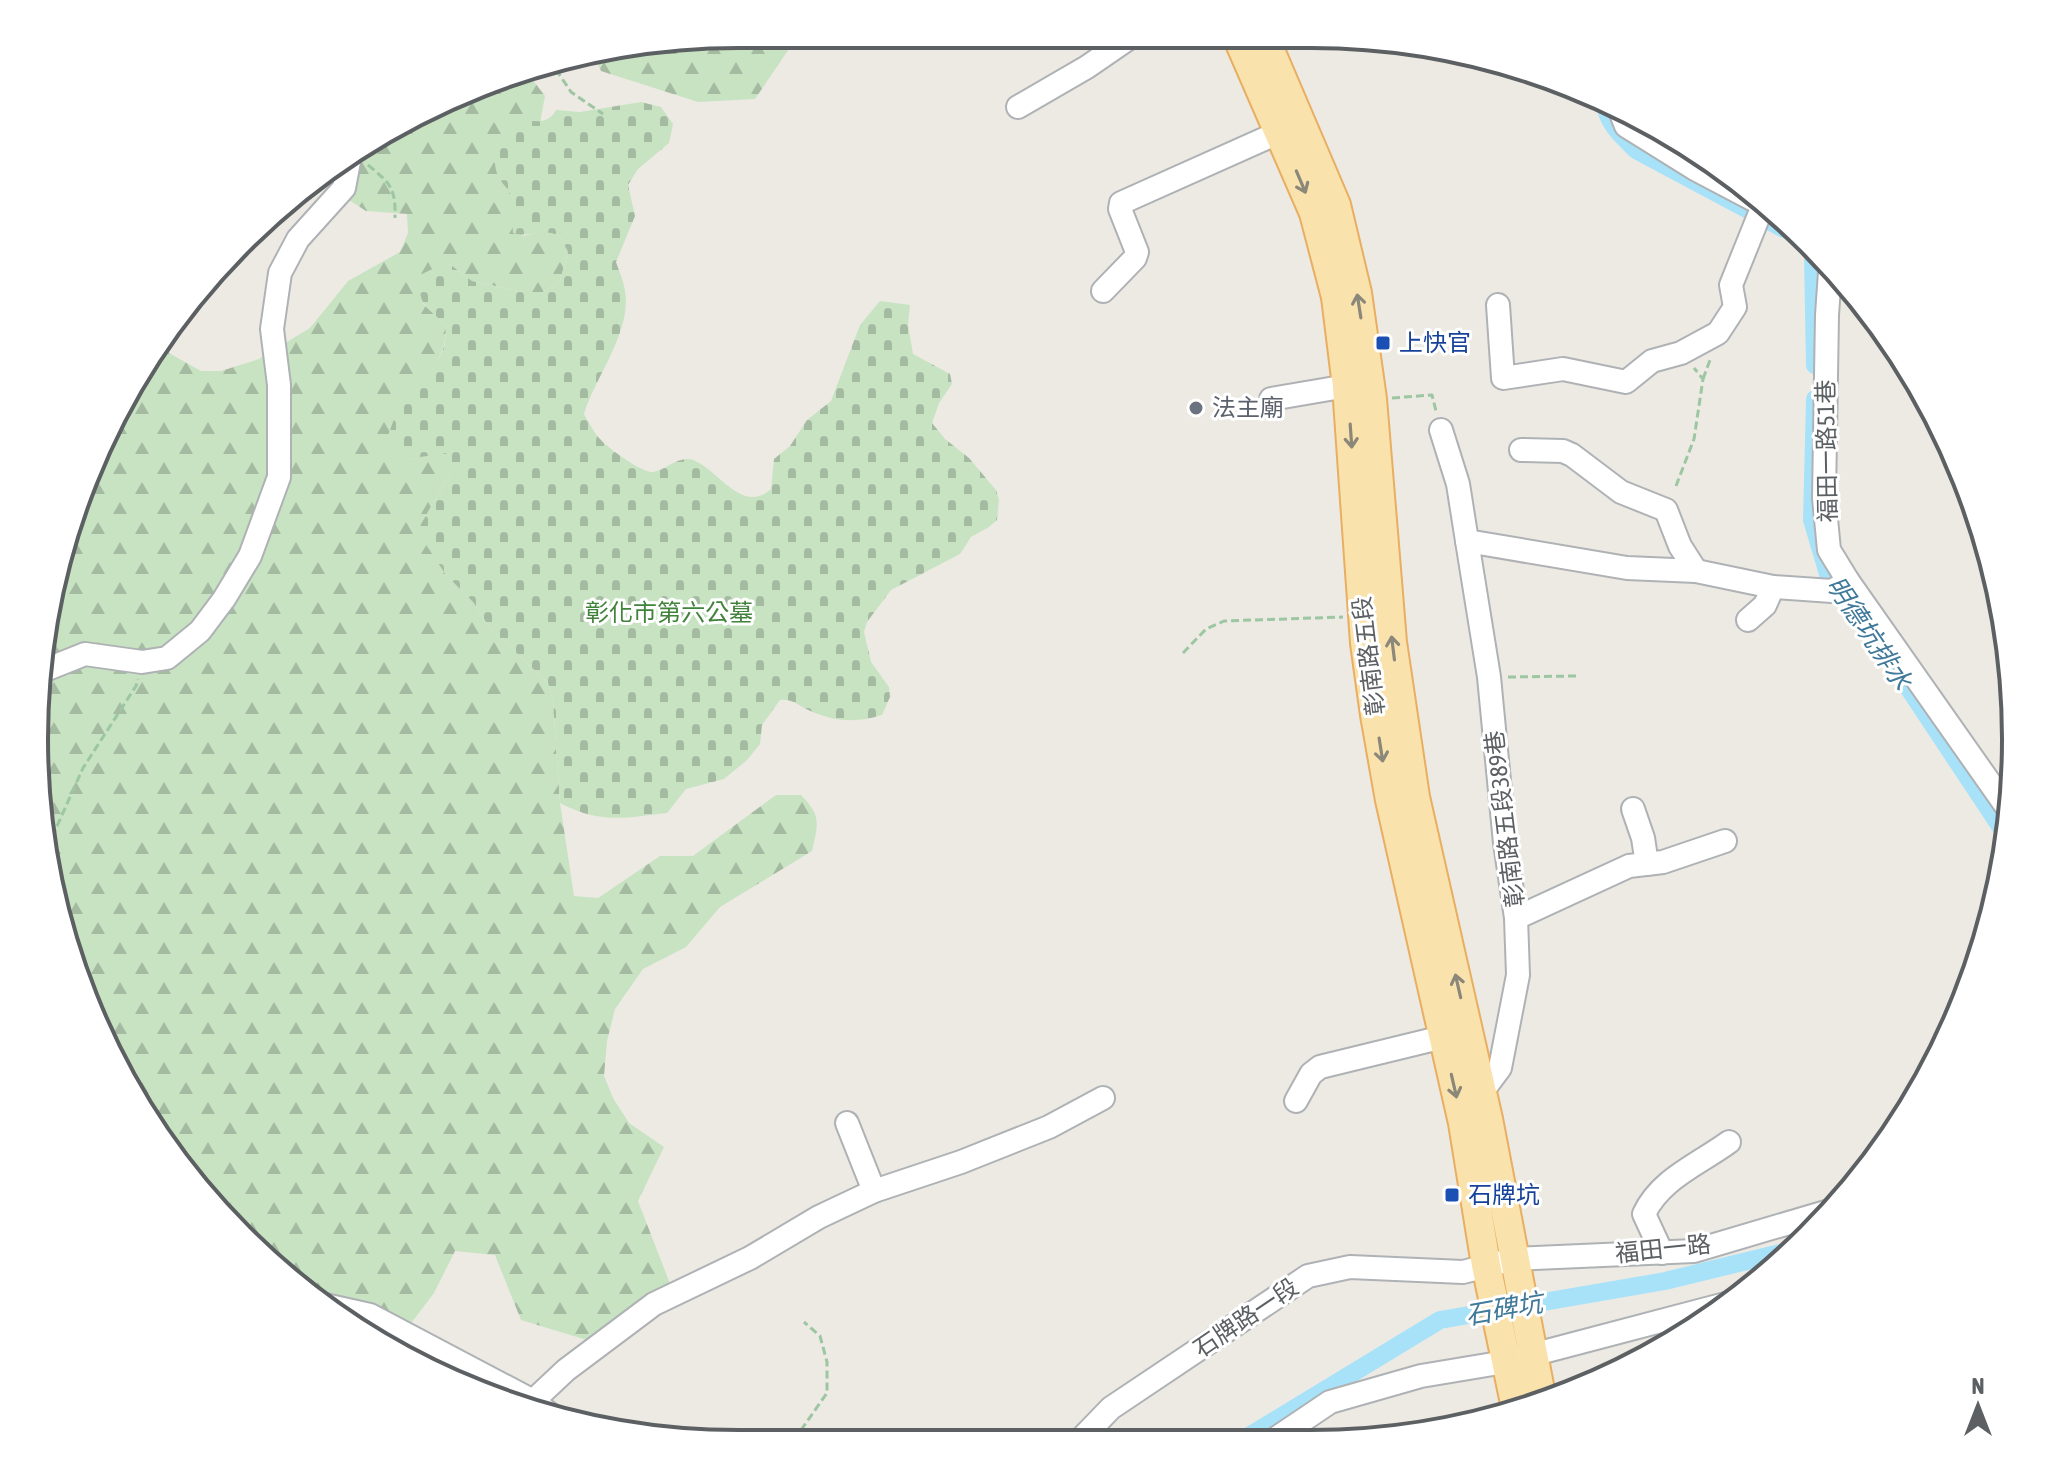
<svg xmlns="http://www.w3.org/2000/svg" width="2050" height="1478" font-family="'Asap Condensed','Noto Sans TC',sans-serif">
<defs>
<pattern id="forest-firs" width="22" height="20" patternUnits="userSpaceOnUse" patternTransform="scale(2)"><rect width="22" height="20" fill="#c7e3c2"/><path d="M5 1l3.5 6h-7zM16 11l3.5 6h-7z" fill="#a5bba1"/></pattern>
<pattern id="cemetery-stones" width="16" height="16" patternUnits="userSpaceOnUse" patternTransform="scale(2)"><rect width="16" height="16" fill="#c7e3c2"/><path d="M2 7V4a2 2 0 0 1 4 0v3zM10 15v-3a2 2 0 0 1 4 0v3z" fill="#a5bba1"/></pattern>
</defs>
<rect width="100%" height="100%" fill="#edeae4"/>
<!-- forest -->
<g fill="url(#forest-firs)">
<path d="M739,34H799L755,99L698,102L601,71L593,53Z"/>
<path d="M541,65L532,79L545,96L540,123L510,191L522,236L550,231L559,235L568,252L560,281L543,292H523L472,281L447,262L423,304L446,325C446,362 430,370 406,394L408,459L446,452L452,460V471L421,524L446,575L473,602L490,628L548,683L553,702L560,803L574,896L598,898L660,856H693L776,795H801C822,817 818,823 812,851L720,907L686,947L643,969L615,1009L607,1041L604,1076L613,1098L629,1123L664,1147L638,1201L672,1289L587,1340L521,1320L495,1255L455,1251L434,1293L412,1322L324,1304L275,1269L180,1169L88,1009L40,831L47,602L107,428L162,345L167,352L201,371H221L259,359L310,328L348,281L400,252L408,233L407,214L366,211L349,200L352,159L364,145Z"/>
</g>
<!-- cemetery -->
<path fill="url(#cemetery-stones)" d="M641,102L661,107L673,124L669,143L638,169L628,185L635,216L616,262C619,271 624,282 625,291C632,332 595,377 584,414C589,423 594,433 601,440C608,448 642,473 653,472C666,470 679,455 693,460C719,470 742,515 771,489L774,459L790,446L807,420L831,401L860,325L880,301L910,305L908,325L913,354L950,374L952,384L939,403L932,423L945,439L969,458L996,490L999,500L997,520L989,527L971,537L960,554L891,590L867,622L864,632L871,662L889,687L890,697L882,715C855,724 829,721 804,708C795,703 791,699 780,700L762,725L760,744L747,760L724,779L686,789L667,813C624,818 600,824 560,803L553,702L548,683L490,628L473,602L446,575L419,534L421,524L452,471V460L446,453L408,459L390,450L386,441C392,426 397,407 406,394C427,365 447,367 446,325C425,305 418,306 420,275L447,262L472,281L523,292H543L560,281L568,252L559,235C544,229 529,238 513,233L510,191C483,168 497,141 518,119C532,121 548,126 556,110L580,112Z"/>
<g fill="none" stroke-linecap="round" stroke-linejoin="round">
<!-- stream -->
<path stroke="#a8e2f9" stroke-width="5" d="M375,1341L453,1380"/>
<!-- canal -->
<g stroke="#a8e2f9" stroke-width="18">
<path d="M1606,109C1610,126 1624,138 1636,150L1784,229"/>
<path d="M1813,256L1815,365"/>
<path d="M1815,399L1812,520L1828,574L1871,632"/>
<path d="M1888,657L2008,838"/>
<path d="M1244,1439L1440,1320L1665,1281L1792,1250"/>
</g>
<!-- minor casing -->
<g stroke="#afb2b5" stroke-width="26">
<g id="minor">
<path d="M1018,107L1087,67L1135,34"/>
<path d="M1622,116L1626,126L1695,169L1752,199"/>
<path d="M1830,272L1827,315L1824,498L1829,550L1848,581L2011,813"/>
<path d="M1103,291L1135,258L1137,252L1120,209L1121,203L1280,132"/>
<path d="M1498,305L1503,378L1563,369L1626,382L1652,361L1681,353L1718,333L1735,307L1731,285L1762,208"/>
<path d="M1271,399L1347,386L1360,393"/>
<path d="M1441,430L1458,484L1467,541"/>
<path d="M1521,450L1563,451L1572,455L1621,492L1666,510L1680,546L1696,571"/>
<path d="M1748,620L1765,605L1773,587"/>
<path d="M45,670L85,654L142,662L167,658L200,631L224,599L250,556L279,477V385L272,329L280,273L298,239L344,188L351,151"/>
<path d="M1633,809L1643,838L1647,864"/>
<path d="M1516,918L1629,866L1663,862L1725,841"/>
<path d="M1482,1092L1500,1068L1518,975L1516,918L1505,843L1489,677L1467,541L1627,568L1696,571L1773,587L1832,591L1848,581"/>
<path d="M1296,1101L1311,1074L1320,1067L1443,1037"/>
<path d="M847,1123L874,1191"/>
<path d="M1662,1253L1644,1214C1660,1179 1699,1164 1729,1142"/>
<path d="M325,1305L370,1315L533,1401L550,1414"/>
<path d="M533,1401L566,1370L654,1304L750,1258L819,1217L874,1191L961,1162L1049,1127L1103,1098"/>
<path d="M1275,1439L1330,1402L1421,1376L1505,1362L1733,1302"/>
<path d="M1080,1440L1111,1408L1308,1276L1350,1267L1463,1272L1514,1259L1694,1251L1836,1209"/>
</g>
</g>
<!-- major casing -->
<g stroke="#e8ae62" stroke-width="32">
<g id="major">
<path d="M1236,34L1314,213L1336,297L1347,386L1365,643L1375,715L1390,800L1463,1123L1486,1265L1516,1408"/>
<path d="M1263,34L1336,205L1357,293L1372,399L1392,642L1415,797L1488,1119L1542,1401"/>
</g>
</g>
<!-- path -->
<g stroke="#9dc6a2" stroke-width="3" stroke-dasharray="8 4" stroke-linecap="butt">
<path d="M558,58L555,68L571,92L603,114"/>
<path d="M368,165C390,183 396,188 395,218"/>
<path d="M1703,379L1710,360"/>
<path d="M1392,398L1432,395L1436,411"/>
<path d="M1676,486L1694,439L1703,379L1694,368"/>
<path d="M1183,653L1206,629L1224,621L1343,617"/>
<path d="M1508,677L1576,676"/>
<path d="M44,846L53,835L83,768L136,686L138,679"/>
<path d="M780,1442L801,1430L827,1393V1362L820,1336L804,1322"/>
</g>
<!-- minor -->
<use href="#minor" stroke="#fff" stroke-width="22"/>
<!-- major -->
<use href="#major" stroke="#fae2ac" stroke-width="28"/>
</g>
<!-- one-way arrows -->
<defs><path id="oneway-shaft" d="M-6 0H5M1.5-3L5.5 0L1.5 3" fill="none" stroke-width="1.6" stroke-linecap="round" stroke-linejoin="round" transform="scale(2)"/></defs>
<g stroke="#8b8779">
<use href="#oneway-shaft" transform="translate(1301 182) rotate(67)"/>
<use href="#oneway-shaft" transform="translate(1359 306) rotate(-99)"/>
<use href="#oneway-shaft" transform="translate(1351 436) rotate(86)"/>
<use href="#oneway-shaft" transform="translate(1393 648) rotate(-97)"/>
<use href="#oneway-shaft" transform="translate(1381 750) rotate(81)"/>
<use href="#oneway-shaft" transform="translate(1458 986) rotate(-103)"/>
<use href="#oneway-shaft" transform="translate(1454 1086) rotate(77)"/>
</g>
<!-- markers -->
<g fill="#1a4fb4" stroke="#fff" stroke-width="3">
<rect x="1375" y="335" width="16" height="16" rx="4"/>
<rect x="1444" y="1187" width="16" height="16" rx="4"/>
</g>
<circle fill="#6b7280" stroke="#fff" stroke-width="3" cx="1196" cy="408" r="8"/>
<g text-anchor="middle" stroke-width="6" stroke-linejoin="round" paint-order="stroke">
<!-- transit labels -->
<g font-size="24" fill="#164399" stroke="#fff" text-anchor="start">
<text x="1399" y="351">上快官</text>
<text x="1468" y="1203">石牌坑</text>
</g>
<!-- worship labels -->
<g font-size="24" fill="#5b616d" stroke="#fff" text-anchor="start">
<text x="1212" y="416">法主廟</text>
</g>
<!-- street labels -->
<g font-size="24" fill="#5c6063" stroke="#fff">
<text transform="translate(1827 451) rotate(-91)" y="8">福田一路51巷</text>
<text transform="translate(1369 656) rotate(-97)" y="8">彰南路五段</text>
<text transform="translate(1505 819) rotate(-97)" y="8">彰南路五段389巷</text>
<text transform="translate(1663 1249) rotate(-6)" y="8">福田一路</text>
<text transform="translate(1246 1318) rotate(-34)" y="8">石牌路一段</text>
</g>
<!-- park labels -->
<g font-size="24" fill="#42833b" stroke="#fff">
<text x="669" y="621">彰化市第六公墓</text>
</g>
<!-- water labels -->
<g font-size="26" font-style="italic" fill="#407999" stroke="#fff">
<text transform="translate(1869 633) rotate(56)" y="9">明德坑排水</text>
<text transform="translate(1504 1309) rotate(-10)" y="9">石碑坑</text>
</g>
</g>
<!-- crop -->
<path d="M0 0H2050V1478H0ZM739 48H1311A691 691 0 0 1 2002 739V739A691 691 0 0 1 1311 1430H739A691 691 0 0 1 48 739V739A691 691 0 0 1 739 48Z" fill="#fff" fill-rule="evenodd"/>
<path fill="none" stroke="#5c6063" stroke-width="4" d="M739 48H1311A691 691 0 0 1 2002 739V739A691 691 0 0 1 1311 1430H739A691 691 0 0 1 48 739V739A691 691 0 0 1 739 48Z"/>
<!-- north arrow -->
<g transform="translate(1978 1406)" stroke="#ffffff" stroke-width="6" paint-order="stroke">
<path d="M0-6L14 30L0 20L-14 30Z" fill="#5c6063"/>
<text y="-12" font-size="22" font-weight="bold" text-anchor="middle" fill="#5c6063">N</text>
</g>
</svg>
